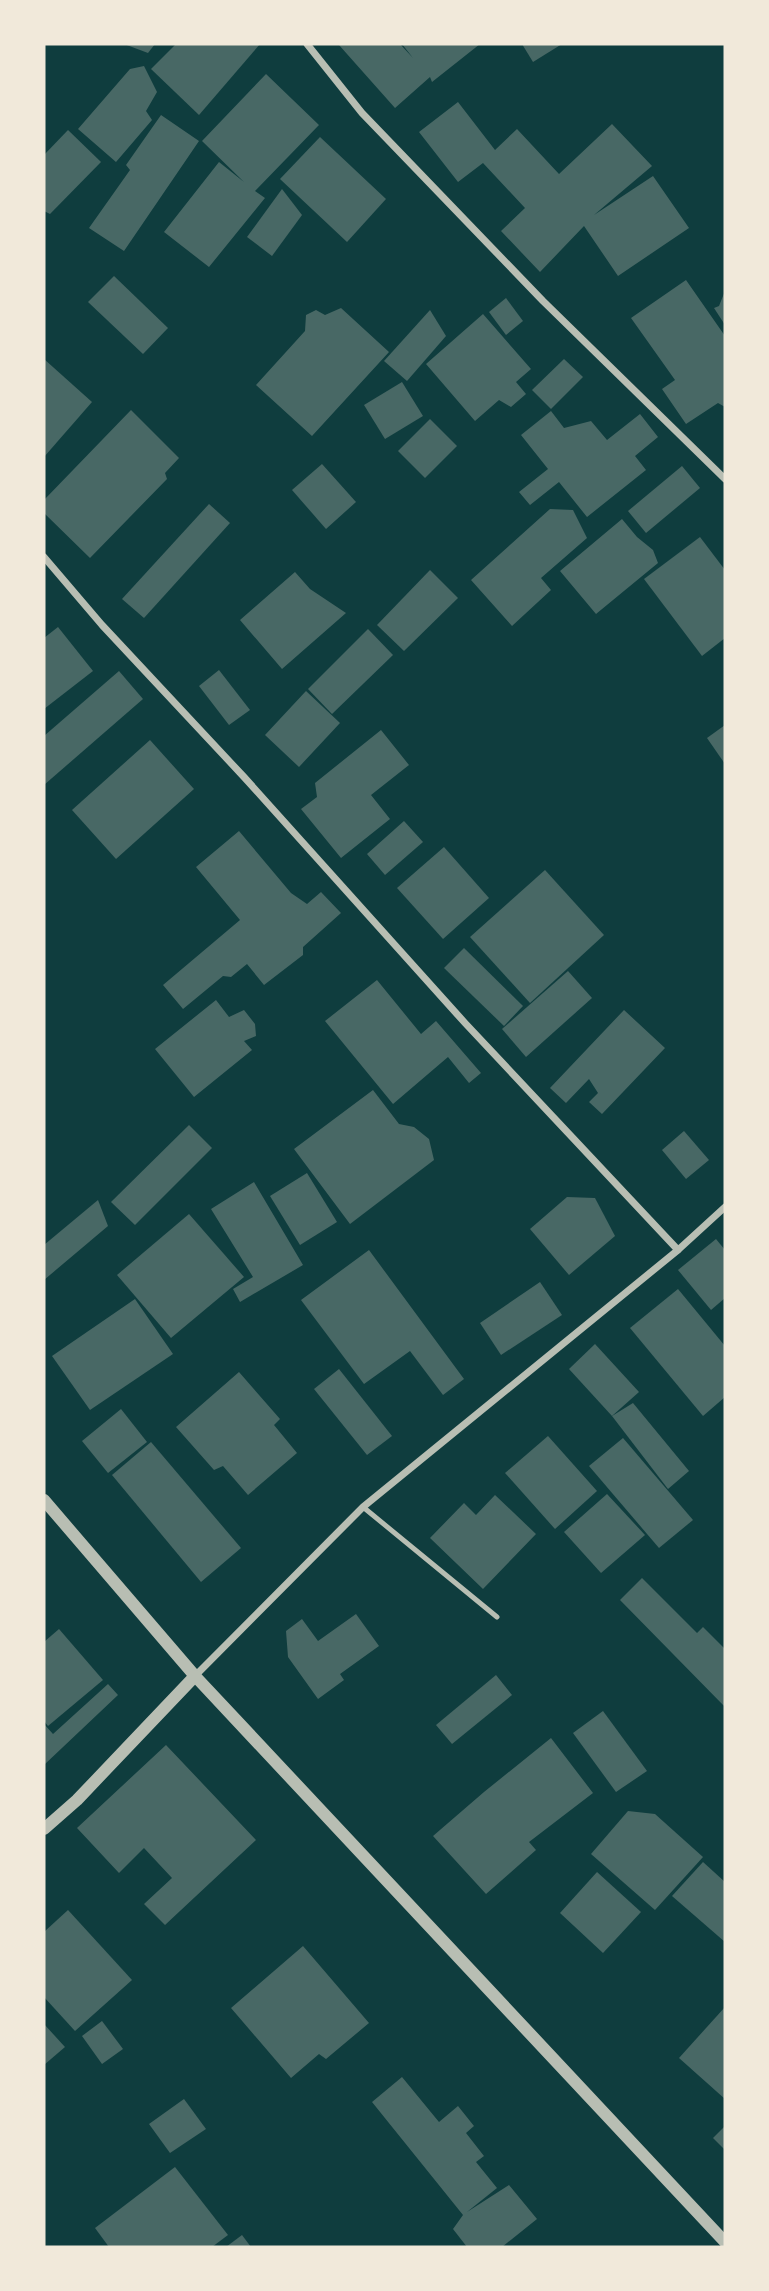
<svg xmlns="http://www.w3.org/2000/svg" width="769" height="2291" font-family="Raleway,sans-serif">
<rect width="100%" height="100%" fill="#0f3d3e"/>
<!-- building -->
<g fill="#486865">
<path d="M124,44H155L148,53Z"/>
<path d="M176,44H260L199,115L151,69Z"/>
<path d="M340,44H400L413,58L402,44H480L432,82L430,77L395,108L339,45Z"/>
<path d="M522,44H562L533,62Z"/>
<path d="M144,66L157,92L146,111L152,120L116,162L78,129L130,69Z"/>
<path d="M266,74L319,125L255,191L265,198L209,267L164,232L219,162L244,182L202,141Z"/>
<path d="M458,102L495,150L517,129L559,174L612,124L652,166L594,215L653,176L689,228L618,276L584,226L540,272L501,231L525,208L483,163L458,182L419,132Z"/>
<path d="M161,115L199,141L124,251L89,228L130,170L126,165Z"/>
<path d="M68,130L101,162L50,214L44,211V155Z"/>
<path d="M320,137L386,199L347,242L280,179Z"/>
<path d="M282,189L302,215L272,256L247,237Z"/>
<path d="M114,276L168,328L143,354L88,302Z"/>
<path d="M686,280L725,336V407L718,403L686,424L662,389L675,380L631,318Z"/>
<path d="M725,291V325L714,308L719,306Z"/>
<path d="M506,298L523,321L506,335L489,312Z"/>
<path d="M341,308L389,352L312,436L256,385L305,331L306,315L316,310L325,315Z"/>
<path d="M430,310L446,336L407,381L384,361Z"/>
<path d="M483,314L531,369L516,382L526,394L511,407L499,400L475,421L426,364Z"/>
<path d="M44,359L92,402L44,457Z"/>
<path d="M564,359L583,377L551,409L532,390Z"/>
<path d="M402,382L423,416L385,439L364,405Z"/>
<path d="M131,410L179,458L165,473L167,479L90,558L44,513V500Z"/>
<path d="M551,411L564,428L591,421L607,440L640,414L658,437L635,456L646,470L587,517L559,482L530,505L519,492L548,469L521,435Z"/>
<path d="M430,419L457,446L425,478L398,451Z"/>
<path d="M322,464L356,502L326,529L292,490Z"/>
<path d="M682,466L700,488L646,533L628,511Z"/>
<path d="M209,504L230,523L144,618L122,599Z"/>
<path d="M550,509L573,510L587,538L541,578L551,590L512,626L471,580Z"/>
<path d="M622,519L637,537L653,550L658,563L596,614L560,571Z"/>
<path d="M700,537L725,570V638L702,656L644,579Z"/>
<path d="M430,570L458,598L404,651L377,625Z"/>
<path d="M295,572L310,589L346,613L282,669L240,620Z"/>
<path d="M58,627L93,671L44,709V638Z"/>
<path d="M368,629L393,655L332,714L308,689Z"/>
<path d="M219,670L250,710L229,725L199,686Z"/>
<path d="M119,671L143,699L44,785V736Z"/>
<path d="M306,691L340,723L299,767L265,735Z"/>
<path d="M725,725V764L707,738Z"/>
<path d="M381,730L409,765L371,795L390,819L341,858L301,809L317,797L315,783Z"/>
<path d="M150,740L194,789L116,859L72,810Z"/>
<path d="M404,821L423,842L385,875L367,854Z"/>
<path d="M239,831L291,893L307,904L321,892L341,913L303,947V955L264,985L247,964L231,977L223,976L183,1009L163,985L240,920L196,867Z"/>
<path d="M444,847L489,898L443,939L397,888Z"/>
<path d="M545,870L604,935L530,1003L470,937Z"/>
<path d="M464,948L523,1006L504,1026L444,968Z"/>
<path d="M568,971L592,998L526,1057L502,1029Z"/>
<path d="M377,980L421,1034L436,1021L481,1073L469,1083L448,1057L393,1104L325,1021Z"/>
<path d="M216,1000L229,1017L244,1010L255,1024L256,1036L244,1041L252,1050L194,1097L155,1049Z"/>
<path d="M624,1010L665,1048L602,1114L589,1102L598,1093L589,1079L566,1103L550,1088Z"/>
<path d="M373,1090L399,1124L414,1127L429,1139L434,1160L350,1224L294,1149Z"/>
<path d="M189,1125L212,1148L135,1225L111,1202Z"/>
<path d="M684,1131L709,1160L686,1179L662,1150Z"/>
<path d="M307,1173L337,1222L300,1245L270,1196Z"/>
<path d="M254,1182L303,1265L240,1302L233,1289L253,1277L211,1209Z"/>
<path d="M567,1197L595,1198L615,1236L569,1275L530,1229Z"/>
<path d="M98,1200L108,1226L44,1280V1245Z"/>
<path d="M189,1214L244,1277L171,1338L117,1275Z"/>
<path d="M716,1239L725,1250V1298L711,1310L678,1270Z"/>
<path d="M369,1250L464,1379L443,1395L410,1351L364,1384L301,1300Z"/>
<path d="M540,1282L562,1315L501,1355L480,1323Z"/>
<path d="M678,1289L725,1346V1397L703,1416L630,1328Z"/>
<path d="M135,1299L173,1354L90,1410L52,1356Z"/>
<path d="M595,1344L639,1392L612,1416L569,1369Z"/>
<path d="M339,1369L392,1436L367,1455L314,1389Z"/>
<path d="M239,1372L280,1419L274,1425L297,1453L248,1495L223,1466L214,1470L176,1427Z"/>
<path d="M633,1403L689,1471L668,1489L612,1416Z"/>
<path d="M121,1409L147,1442L108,1473L82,1441Z"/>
<path d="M548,1436L597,1491L555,1529L505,1473Z"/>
<path d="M623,1438L693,1520L659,1548L589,1466Z"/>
<path d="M151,1442L241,1548L201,1582L112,1475Z"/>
<path d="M607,1494L645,1535L601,1573L564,1532Z"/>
<path d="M495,1495L536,1534L483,1589L430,1538L464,1503L476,1515Z"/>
<path d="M642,1578L697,1633L703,1627L725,1649V1707L620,1600Z"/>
<path d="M356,1614L379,1646L340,1674L344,1680L318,1699L288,1657L286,1631L302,1619L318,1641Z"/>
<path d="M59,1629L103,1680L48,1726L44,1721V1642Z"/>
<path d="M496,1675L512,1695L452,1744L436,1725Z"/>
<path d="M108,1684L118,1695L44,1765V1724L53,1734Z"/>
<path d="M603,1711L647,1771L616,1792L573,1733Z"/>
<path d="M551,1738L593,1793L529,1842L536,1850L486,1894L433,1836L484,1792Z"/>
<path d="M166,1745L256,1840L165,1925L144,1904L172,1878L144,1848L119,1873L77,1828Z"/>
<path d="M628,1811L655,1814L703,1857L655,1910L591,1854Z"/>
<path d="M703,1862L725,1882V1942L672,1896Z"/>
<path d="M597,1872L641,1912L603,1953L560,1913Z"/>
<path d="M68,1910L132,1980L75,2031L44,1997V1932Z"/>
<path d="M303,1946L369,2023L326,2059L319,2054L291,2078L231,2008Z"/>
<path d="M725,2007V2099L679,2058Z"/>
<path d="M102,2021L123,2049L102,2064L82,2036Z"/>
<path d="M44,2024L65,2047L44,2065Z"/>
<path d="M402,2077L439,2122L458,2106L474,2126L466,2133L484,2156L476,2162L497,2188L467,2212L509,2185L537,2219L502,2247H467L453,2229L463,2215L372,2102Z"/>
<path d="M184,2099L206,2129L170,2153L149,2124Z"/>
<path d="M725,2126V2150L713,2138Z"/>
<path d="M175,2167L228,2235L212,2247H109L95,2228Z"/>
<path d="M242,2235L251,2247H226Z"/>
</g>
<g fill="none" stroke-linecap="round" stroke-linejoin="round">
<!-- service -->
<path stroke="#b8beb3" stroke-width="5" d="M363,1507L497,1617"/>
<!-- minor -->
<g stroke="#b8beb3" stroke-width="7">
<path d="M307,44L362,113L543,301L725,479"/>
<path d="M44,557L102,625L244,777L465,1023L678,1250"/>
<path d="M195,1676L363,1507L678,1250L725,1207"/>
</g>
<!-- tertiary -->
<g stroke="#b8beb3" stroke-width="12">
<path d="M44,1500L195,1676L725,2242"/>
<path d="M44,1829L77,1800L195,1676"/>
</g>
</g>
<!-- border -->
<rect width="769" height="2291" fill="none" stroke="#f1e9da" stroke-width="91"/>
</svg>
